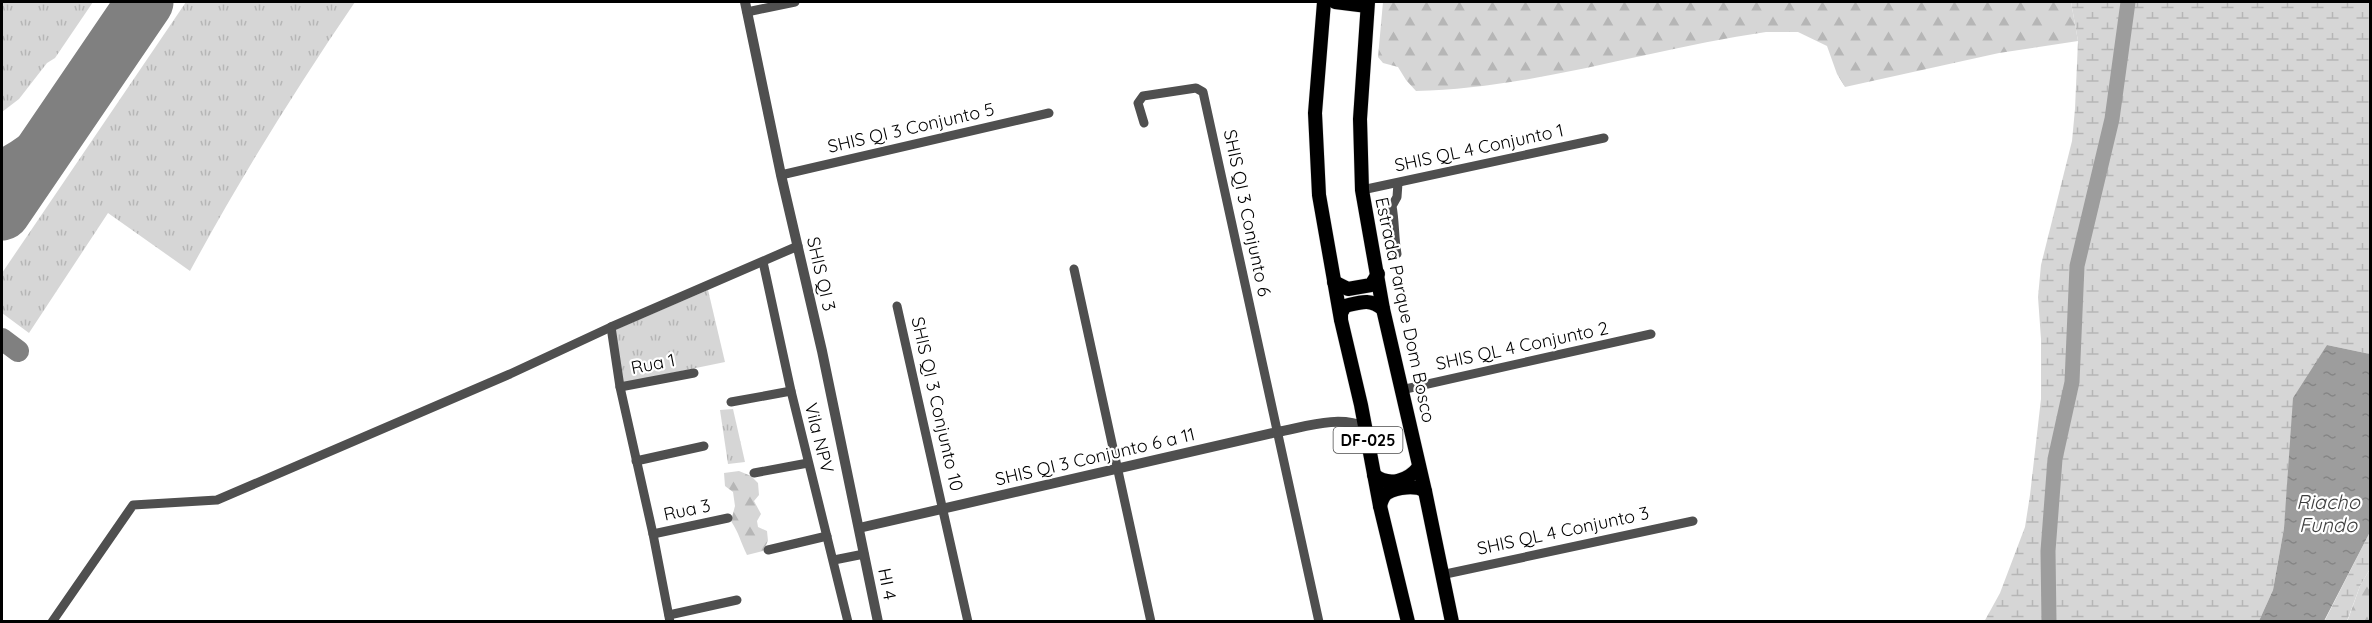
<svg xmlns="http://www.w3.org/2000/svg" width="2372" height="623" font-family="Quicksand,sans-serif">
<defs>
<pattern id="grass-tufts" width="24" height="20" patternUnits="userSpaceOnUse" patternTransform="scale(1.5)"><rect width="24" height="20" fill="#d6d6d6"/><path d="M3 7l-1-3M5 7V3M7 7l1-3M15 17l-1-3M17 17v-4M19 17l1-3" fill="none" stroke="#b6b6b6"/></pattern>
<pattern id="forest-firs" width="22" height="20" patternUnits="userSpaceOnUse" patternTransform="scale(1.5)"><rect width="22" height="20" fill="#d6d6d6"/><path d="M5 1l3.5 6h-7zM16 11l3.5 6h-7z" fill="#b6b6b6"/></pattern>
<pattern id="wetland-marsh" width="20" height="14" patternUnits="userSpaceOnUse" patternTransform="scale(1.5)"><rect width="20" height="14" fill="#d6d6d6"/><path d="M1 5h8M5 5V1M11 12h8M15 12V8" fill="none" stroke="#b6b6b6"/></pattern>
<pattern id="water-ripples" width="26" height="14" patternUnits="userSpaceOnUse" patternTransform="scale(1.5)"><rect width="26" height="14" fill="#9d9d9d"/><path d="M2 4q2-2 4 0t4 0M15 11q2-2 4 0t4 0" fill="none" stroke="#858585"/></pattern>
</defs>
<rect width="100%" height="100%" fill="#fff"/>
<!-- grass -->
<g fill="url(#grass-tufts)">
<path d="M2,2H93L55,58L47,63L19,99L2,112Z"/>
<path d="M186,2H355C295,90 241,177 190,271L108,213L29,333L2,313V273Z"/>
<path d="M708,290L725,362L623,383L615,330Z"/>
<path d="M733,409L745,462L728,464L720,410Z"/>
</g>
<!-- forest -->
<g fill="url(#forest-firs)">
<path d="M1383,2H2071L2078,41L1999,53L1845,87L1837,74L1827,46L1798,32H1766C1652,48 1532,89 1416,91L1406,80L1398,67L1383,63L1378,57Z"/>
<path d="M739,471L751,476L758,483L759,495L754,501L761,514L757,521L758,527L767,531L768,541L763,551L747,555C741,543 739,533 731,521L735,506L733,492L725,486L724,473Z"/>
<path d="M2370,569V621L2347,622L2360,586Z"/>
</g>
<!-- wetland -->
<g fill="url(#wetland-marsh)">
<path d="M2071,2H2370V354L2327,345L2290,464L2284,528L2273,590L2259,621L1984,622L2000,593L2025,527L2030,495L2041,399V339L2038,297L2041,265L2072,141L2075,109L2078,41Z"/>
<path d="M2370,532V569L2360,586L2347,621L2324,622Z"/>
</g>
<!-- water -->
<path fill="url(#water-ripples)" d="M2327,345L2370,354V532L2324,621H2259L2273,590L2284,528L2293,398Z"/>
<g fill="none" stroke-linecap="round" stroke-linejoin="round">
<!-- river -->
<path stroke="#9d9d9d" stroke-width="15" d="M2049,622L2048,551L2055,459L2072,382L2077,266L2112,119L2128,2"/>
<!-- taxiway -->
<g stroke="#808080" stroke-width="22">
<path d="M2,160C36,142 62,115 87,86"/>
<path d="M2,339L18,351"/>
</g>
<!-- runway -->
<path stroke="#808080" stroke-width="57" d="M2,212L145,2"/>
<!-- primary casing -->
<g stroke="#dbdbdb" stroke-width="15">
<g id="primary">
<path d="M1324,2L1315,113L1319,195L1341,320L1361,405L1380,506L1408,622"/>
<path d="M1335,2L1367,6"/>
<path d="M1368,2L1360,119L1362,190L1383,309L1425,491L1452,622"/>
<path d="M1334,282L1348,289L1371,285L1378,274"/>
<path d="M1341,319V313L1345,306C1361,302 1370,298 1383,309"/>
<path d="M1374,475C1389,487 1408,481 1419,467"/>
<path d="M1380,506C1381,502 1383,496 1387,493C1397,487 1416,485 1425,491"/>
</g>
</g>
<!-- minor -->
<g stroke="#4f4f4f" stroke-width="9">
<path d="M747,12L795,2"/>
<path d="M1144,123L1138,103L1143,96L1196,88L1203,92L1319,622"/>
<path d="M781,175L1049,113"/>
<path d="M1362,190L1604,138"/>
<path d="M1397,254C1394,237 1395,222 1392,206L1397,197L1398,183"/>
<path d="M763,262L791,391L848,622"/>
<path d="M1074,269L1151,622"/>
<path d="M897,306L968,622"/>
<path d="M611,327L620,387L653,534L670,622"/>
<path d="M620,387L694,373"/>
<path d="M1401,390L1651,334"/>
<path d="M731,402L791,391"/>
<path d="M636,461L704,446"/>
<path d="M754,473L808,463"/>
<path d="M653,534L728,518"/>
<path d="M768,550L827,536"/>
<path d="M834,560L864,554"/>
<path d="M1441,575L1693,521"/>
<path d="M669,615L737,600"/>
<path d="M52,622L133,505L217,500L510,374L611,327L798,246"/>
</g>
<!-- tertiary -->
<g stroke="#4f4f4f" stroke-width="10">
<path d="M745,2L781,175L822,351L878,622"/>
<path d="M859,528L1277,432C1305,427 1338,415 1365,427"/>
</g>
<!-- primary -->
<use href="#primary" stroke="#000" stroke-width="14"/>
</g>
<g text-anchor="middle" stroke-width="4.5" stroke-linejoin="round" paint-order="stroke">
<!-- shield labels -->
<rect fill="#fff" stroke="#4c4c4c" stroke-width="1.5" x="1333.5" y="427" width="69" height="26" rx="4.5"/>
<g font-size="16" font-weight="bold" fill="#000">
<text x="1368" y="446">DF-025</text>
</g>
<!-- street labels -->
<g font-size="18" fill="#000" stroke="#fff">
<text transform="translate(911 128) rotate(-13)" y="6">SHIS QI 3 Conjunto 5</text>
<text transform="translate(1479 148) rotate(-12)" y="6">SHIS QL 4 Conjunto 1</text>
<text transform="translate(1247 213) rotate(78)" y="6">SHIS QI 3 Conjunto 6</text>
<text transform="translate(821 274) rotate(77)" y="6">SHIS QI 3</text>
<text transform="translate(1405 310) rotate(78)" y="6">Estrada Parque Dom Bosco</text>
<text transform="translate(1522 346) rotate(-12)" y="6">SHIS QL 4 Conjunto 2</text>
<text transform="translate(653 364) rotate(-11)" y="6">Rua 1</text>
<text transform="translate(937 404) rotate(77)" y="6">SHIS QI 3 Conjunto 10</text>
<text transform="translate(819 438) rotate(76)" y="6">Vila NPV</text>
<text transform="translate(1095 457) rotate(-13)" y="6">SHIS QI 3 Conjunto 6 a 11</text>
<text transform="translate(687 510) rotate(-12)" y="6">Rua 3</text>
<text transform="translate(1563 531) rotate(-12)" y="6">SHIS QL 4 Conjunto 3</text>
<text transform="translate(887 584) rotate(79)" y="6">HI 4</text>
</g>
<!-- water labels -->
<g font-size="20" font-style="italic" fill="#3e3e3e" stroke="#fff">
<text x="2328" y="509">Riacho<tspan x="2328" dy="23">Fundo</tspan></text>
</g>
</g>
<!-- border -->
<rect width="2372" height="623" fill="none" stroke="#000000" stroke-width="6"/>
</svg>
